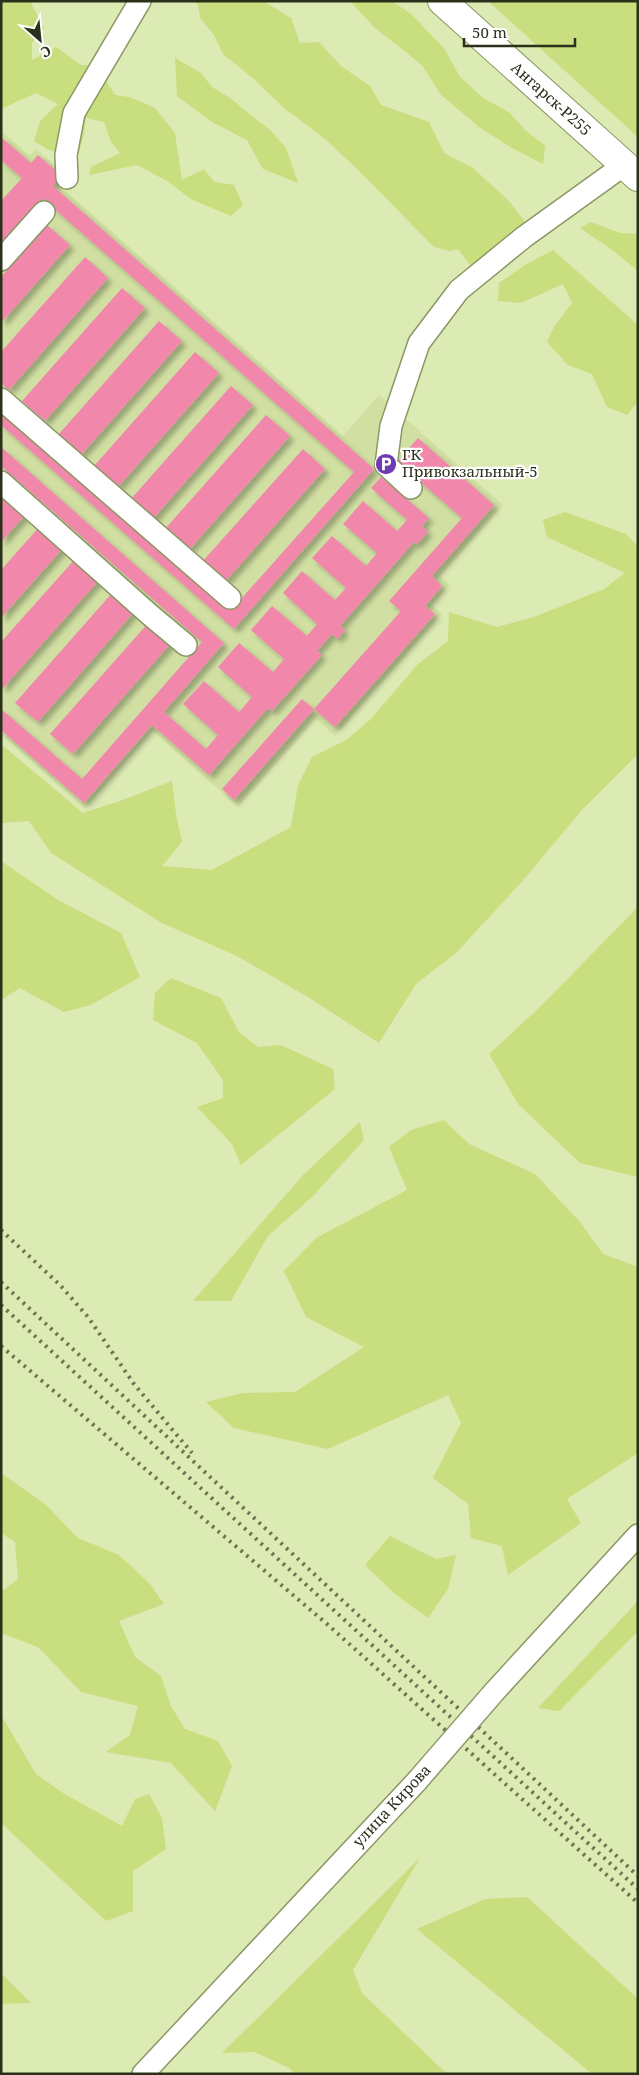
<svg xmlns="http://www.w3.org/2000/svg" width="639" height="2075" font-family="'Noto Serif',serif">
<defs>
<filter id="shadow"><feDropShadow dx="4.5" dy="4.5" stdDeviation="2.5" flood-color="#0004"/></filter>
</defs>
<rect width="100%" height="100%" fill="#dceab3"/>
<!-- built -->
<path fill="#d1e0a2" d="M1,131L30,156L36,149L67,176L59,185L343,436L379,395L503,505L440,576L450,585L432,605L442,614L335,736L316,719L238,807L153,731L85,808L1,734Z"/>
<!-- green -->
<g fill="#c9de7e">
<path d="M1,1H30L44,28L32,43V60L56,47L81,65H96L115,95L129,97L155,108L175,133L182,180L204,169L214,182L234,185L243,205L231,216L191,199L167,181L137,165L89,175L91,167L120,153L111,142L104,122L86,118L84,134L78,156L49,150L34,141L40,121L58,104L36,93L1,109Z"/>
<path d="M194,1H263L291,18L300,43L319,42L341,66L370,86L381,105L429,122L444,153L473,168L509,201L528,226L473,269L458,249L450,251L434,247L356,168L324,138L284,108L255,80L223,54L214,35L200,18L198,5Z"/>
<path d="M350,1H392L411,14L444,48L460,77L483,98L510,113L524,129L545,146L543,164L512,148L479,127L441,95L422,65L374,27Z"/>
<path d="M488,1H638V137Z"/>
<path d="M175,58L201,73L212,87L230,98L271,131L286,148L298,183L263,169L247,140L212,122L177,96Z"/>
<path d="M591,222L620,233L638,234V271L611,249L580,228Z"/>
<path d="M553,250L638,325V402L627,415L607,407L592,374L568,365L547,342L554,327L572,303L563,284L521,303L498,301L499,283L525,265Z"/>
<path d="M565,512L626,534L638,547V754L581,811L526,877L457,952L416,984L379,1043L308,997L237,956L162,923L51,853L29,821L1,823V744L83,813L120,801L172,781L176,815L182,842L162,866L212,870L291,827L298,785L312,757L346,740L370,720L417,665L448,641L449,612L497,627L534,617L604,589L625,573L547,537L543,520Z"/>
<path d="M1,861L58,900L121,933L140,977L91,1005L64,1012L20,988L1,1000Z"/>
<path d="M638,907V1177L580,1163L518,1104L489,1054L540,1007Z"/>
<path d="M171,978L221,998L239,1032L258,1047L281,1045L333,1069L335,1089L241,1165L232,1144L197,1107L223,1098V1080L197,1043L153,1020L155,993Z"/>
<path d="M444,1120L469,1144L535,1174L580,1222L603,1254L638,1267V1453L567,1499L581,1523L508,1575L502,1546L471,1538L468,1504L433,1478L461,1423L448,1395L328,1449L234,1428L206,1402L243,1393L295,1392L364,1347L306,1317L284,1271L316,1238L407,1190L389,1147L411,1130Z"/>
<path d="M360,1122L364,1140L312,1197L268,1236L231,1301H193L304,1174Z"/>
<path d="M1,1473L45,1504L78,1538L119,1555L150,1584L164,1604L119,1621L135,1657L161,1676L171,1706L185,1729L218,1741L232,1766L215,1811L171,1763L106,1752L130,1735L138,1706L81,1692L38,1647L1,1633V1592L18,1579L15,1542L1,1533Z"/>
<path d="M390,1536L436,1559L456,1555L448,1589L428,1618L395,1594L365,1565Z"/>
<path d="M638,1601V1631L559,1711L538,1708Z"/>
<path d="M1,1715L36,1774L63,1793L122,1826L135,1799L149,1794L162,1818L166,1849L133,1871V1911L106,1921L1,1823Z"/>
<path d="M420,1858L353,1970L362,1993L447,2074H294L291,2069L255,2052L222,2053Z"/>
<path d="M527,1897L638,1999V2074H592L417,1929L485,1899Z"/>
<path d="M1,1973L31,2003L1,2004Z"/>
</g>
<!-- building -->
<g fill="#f187ab" filter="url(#shadow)">
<path d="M1,137L31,163L38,155L62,176L53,186L374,469L234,629L1,425V405L233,608L354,472L42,198L1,244V201L22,178L1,160Z"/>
<path d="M47,225L70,245L1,323V277Z"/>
<path d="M85,257L108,278L9,390L1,383V352Z"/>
<path d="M122,288L145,308L45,421L22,401Z"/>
<path d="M159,321L182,341L81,455L58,435Z"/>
<path d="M195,352L219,373L118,487L94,466Z"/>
<path d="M231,386L253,405L153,519L130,500Z"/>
<path d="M266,415L290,436L189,550L165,529Z"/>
<path d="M418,438L494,505L432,576L442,586L425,606L435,614L335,727L314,709L401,611L389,601L462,518L397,462Z"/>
<path d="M1,447L224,643L164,712L206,749L218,735L183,704L204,681L239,712L252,697L218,667L239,643L273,672L284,659L251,630L272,606L307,636L317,624L283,593L302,571L335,600L346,588L312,558L332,536L366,566L377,553L343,524L363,501L397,531L407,520L371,488L381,477L429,518L422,526L428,532L417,544L414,542L340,626L345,630L337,639L332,634L317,651L322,655L272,711L268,708L209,775L152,725L84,803L1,730V709L82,779L202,642L1,466Z"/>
<path d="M303,449L325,469L225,582L202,562Z"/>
<path d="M1,492L28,512L1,542Z"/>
<path d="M40,526L64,547L1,618V570Z"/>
<path d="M76,558L100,579L3,688L1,687V642Z"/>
<path d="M113,592L135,611L38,722L15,703Z"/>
<path d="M150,621L173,641L73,754L50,734Z"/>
<path d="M302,699L314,709L234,800L222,789Z"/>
</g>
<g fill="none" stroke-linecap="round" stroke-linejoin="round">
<!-- minor casing -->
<g stroke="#8b9764" stroke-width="24">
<g id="minor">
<path d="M67,178L66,155L74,113L140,1"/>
<path d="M1,260L44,212"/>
<path d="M1,399L230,598"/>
<path d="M1,482L149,614L186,645"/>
<path d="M411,488L386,465L391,426L419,343L459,290L524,237L624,165"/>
<path d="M495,1691L638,1535"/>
<path d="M143,2074L417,1781"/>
</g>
</g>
<!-- major casing -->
<g stroke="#8b9764" stroke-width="30">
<path id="major" d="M442,1L638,177"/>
</g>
<!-- minor -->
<use href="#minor" stroke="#fff" stroke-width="21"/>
<!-- major -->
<use href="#major" stroke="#fff" stroke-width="28"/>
<!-- rail -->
<g stroke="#6c7553" stroke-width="4" stroke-dasharray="2.5 5" stroke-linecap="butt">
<path d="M1,1230L60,1285L88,1317L134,1384L192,1453"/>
<path d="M1,1282L638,1876"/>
<path d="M1,1305L638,1889"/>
<path d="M1,1346L327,1624L638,1903"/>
</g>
<!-- minor-bridge casing -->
<g stroke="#8b9764" stroke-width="24" stroke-linecap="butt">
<path id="minor-bridge" d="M417,1781L495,1691"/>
</g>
<!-- minor-bridge -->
<use href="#minor-bridge" stroke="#fff" stroke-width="21"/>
</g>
<!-- icons -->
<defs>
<g id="parking-disc" transform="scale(1.125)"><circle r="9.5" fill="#6f3bb2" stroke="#fff"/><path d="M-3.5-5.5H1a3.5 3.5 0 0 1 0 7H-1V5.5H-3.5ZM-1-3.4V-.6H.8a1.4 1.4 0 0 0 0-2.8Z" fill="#fff"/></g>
</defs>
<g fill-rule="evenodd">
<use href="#parking-disc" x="386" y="464"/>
</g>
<g text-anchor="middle" stroke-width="4.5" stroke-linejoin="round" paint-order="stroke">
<!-- street labels -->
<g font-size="15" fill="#2b301b" stroke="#fff">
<text transform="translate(551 99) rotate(42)" y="5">Ангарск-Р255</text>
<text transform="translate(392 1806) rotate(-47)" y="5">улица Кирова</text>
</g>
<!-- poi labels -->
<g font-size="15" fill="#2b301b" stroke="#fff" text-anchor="start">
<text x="402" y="460">ГК<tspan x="402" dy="17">Привокзальный-5</tspan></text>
</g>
</g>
<!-- border -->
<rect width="639" height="2075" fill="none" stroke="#2b301b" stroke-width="5"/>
<!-- north arrow -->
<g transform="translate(40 40) rotate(153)" stroke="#ffffff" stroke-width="4" paint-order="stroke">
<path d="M0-4L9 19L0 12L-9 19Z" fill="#2b301b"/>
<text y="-8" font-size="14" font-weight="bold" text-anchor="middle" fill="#2b301b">С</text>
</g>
<!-- scale -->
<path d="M464 38v8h111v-8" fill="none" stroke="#2b301b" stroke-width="2.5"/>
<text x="472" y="38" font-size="15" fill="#2b301b" stroke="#ffffff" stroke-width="4" paint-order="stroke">50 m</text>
</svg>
